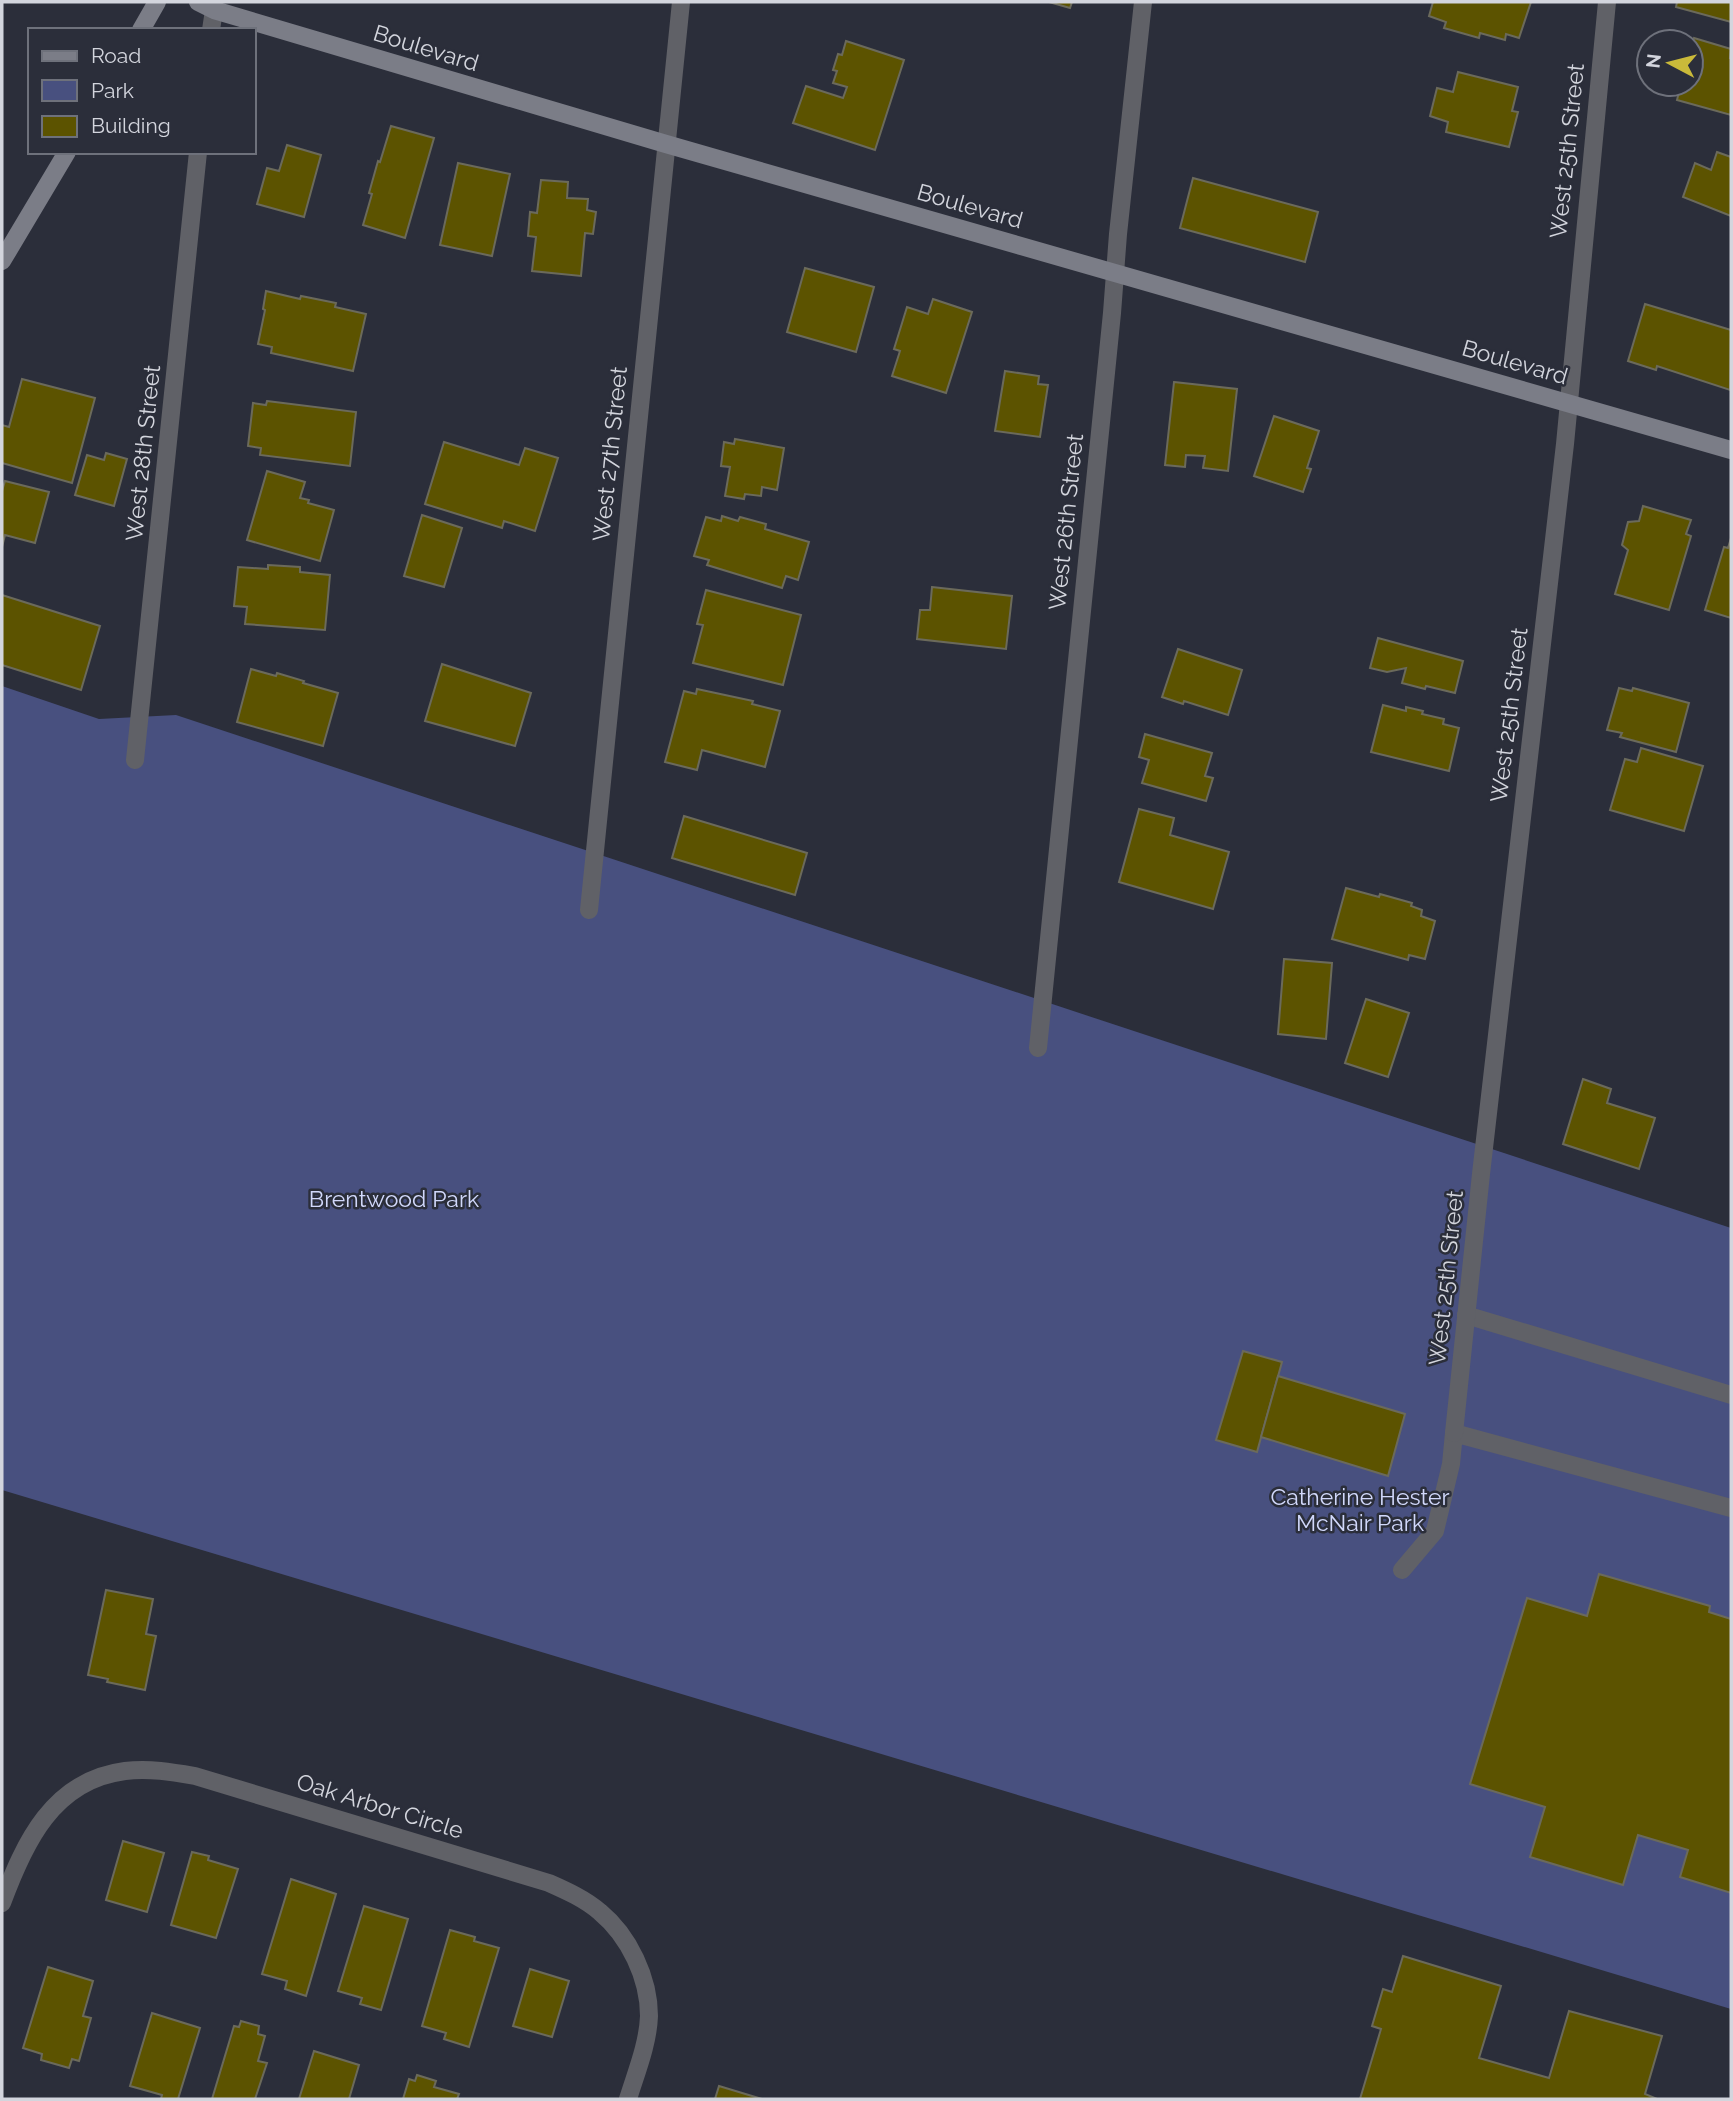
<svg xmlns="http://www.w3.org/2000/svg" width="1733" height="2101" font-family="Raleway,sans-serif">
<rect width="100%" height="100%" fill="#2b2e3a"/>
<!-- green -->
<path fill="#48507f" d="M2,686L99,719L176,715L1731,1228V2009L2,1490Z"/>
<!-- building -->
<g fill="#5c5300" stroke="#6b6a5b" stroke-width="2">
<path d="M1049,2H1072L1070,8Z"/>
<path d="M1433,2H1531L1519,38L1506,34L1505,40L1480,33L1479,38L1444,28L1446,22L1429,16Z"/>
<path d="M1677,2H1731V22L1676,7Z"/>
<path d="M1694,38L1731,49L1730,58H1731V115L1677,100L1681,84H1691V48Z"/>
<path d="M846,41L904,60L875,150L793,123L806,86L843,98L847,87L833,83L837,71L833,70L838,54L842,55Z"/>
<path d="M1458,72L1518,87L1512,111L1518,112L1509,147L1446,132L1448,122L1430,116L1437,88L1453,92Z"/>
<path d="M391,126L434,138L405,238L363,225L372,194L369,193L378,161L380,162Z"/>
<path d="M287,145L321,155L304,217L257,204L267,168L279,171Z"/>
<path d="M1717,152L1731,157V216L1683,197L1695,163L1711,170Z"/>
<path d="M458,163L510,174L492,256L440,245Z"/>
<path d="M1193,178L1318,212L1305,262L1180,228Z"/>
<path d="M541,180L568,182L567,198L588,199L587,210L596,212L593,234L585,233L581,276L532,271L536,237L528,236L530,212L537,213Z"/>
<path d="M805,268L874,287L856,352L787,332Z"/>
<path d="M266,291L300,299L301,296L336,303L335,307L366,314L353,371L271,353L272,347L258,344L265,310L263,309Z"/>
<path d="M933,299L972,312L946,393L892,376L900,351L894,349L907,307L928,314Z"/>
<path d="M1645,304L1731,330L1730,390L1657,366L1656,370L1628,361Z"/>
<path d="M1005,371L1039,376L1038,384L1048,385L1040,437L995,431Z"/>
<path d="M22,379L95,398L72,483L2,463V425L9,427Z"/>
<path d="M1174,382L1237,389L1228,471L1203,468L1205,456L1186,455L1185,467L1165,465Z"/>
<path d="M267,401L356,412L350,466L260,455L261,448L248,446L253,403L266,405Z"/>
<path d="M1274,416L1319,431L1307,468L1311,469L1303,492L1254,476Z"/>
<path d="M735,439L784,448L777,490L762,487L761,496L745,494L744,499L725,496L730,467L721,466L724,442L734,444Z"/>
<path d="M444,442L519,465L525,448L558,458L535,531L504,521L502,528L425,504Z"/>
<path d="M106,453L127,459L114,506L75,495L87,455L104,460Z"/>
<path d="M267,471L305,482L300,498L309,500L308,503L334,510L320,561L247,540Z"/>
<path d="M5,481L49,492L35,543L5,535L2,547V491Z"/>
<path d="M1643,506L1691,520L1686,534L1691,536L1669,610L1615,594L1628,550L1622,545L1628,522L1639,521Z"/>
<path d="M422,515L462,528L444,587L404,576Z"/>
<path d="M722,516L738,521L740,517L766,524L765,529L809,542L798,580L786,576L782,588L707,565L709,560L694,556L706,517L721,521Z"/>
<path d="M1731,538V618L1705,610L1724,547L1728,548Z"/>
<path d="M268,565L300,567V572L330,575L325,630L245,624L247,607L234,606L238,567L268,569Z"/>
<path d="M932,587L1012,596L1006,649L917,639L920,610H930Z"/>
<path d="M706,590L801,615L783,685L693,663L703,625L697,624Z"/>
<path d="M2,595L100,626L81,690L2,665Z"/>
<path d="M1378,638L1463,661L1455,693L1426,686L1425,689L1402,683L1406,668L1387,672L1370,668Z"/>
<path d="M1178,649L1242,670L1228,715L1184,701L1183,704L1162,697Z"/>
<path d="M442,664L531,693L515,746L425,721Z"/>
<path d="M251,669L276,676L277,673L304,681L303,683L338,693L323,746L237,722Z"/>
<path d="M1619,688L1632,691L1633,688L1689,703L1676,752L1620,737L1622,733L1607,730Z"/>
<path d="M697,689L753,701L752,704L780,711L765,767L702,750L697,770L665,762L684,691L696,694Z"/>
<path d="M1383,705L1406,711V707L1423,711L1422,714L1444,719L1443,724L1459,728L1449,771L1371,752Z"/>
<path d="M1145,734L1212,753L1205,776L1213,778L1206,801L1142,783L1149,760L1139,757Z"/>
<path d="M1641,748L1703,766L1684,831L1610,810L1625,759L1637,762Z"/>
<path d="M1139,809L1174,818L1170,835L1229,852L1213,909L1119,882Z"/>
<path d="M684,816L807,853L795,895L672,858Z"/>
<path d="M1346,888L1379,897L1380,894L1412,903L1411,906L1422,910L1421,916L1435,921L1425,959L1409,955L1408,960L1332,939Z"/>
<path d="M1284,959L1332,963L1326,1039L1278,1034Z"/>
<path d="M1366,999L1409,1013L1388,1077L1345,1063Z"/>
<path d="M1583,1079L1611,1089L1607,1103L1655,1118L1639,1169L1563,1144Z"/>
<path d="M1243,1351L1282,1362L1257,1452L1216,1440Z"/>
<path d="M1278,1376L1405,1414L1388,1476L1261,1437Z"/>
<path d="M1599,1574L1710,1606L1709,1612L1731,1619V1893L1680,1877L1688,1850L1638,1835L1623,1885L1530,1857L1545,1807L1470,1784L1527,1598L1587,1616Z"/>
<path d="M106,1590L153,1599L146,1634L156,1636L145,1690L107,1682L108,1679L88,1675Z"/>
<path d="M123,1841L164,1853L147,1912L106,1900Z"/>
<path d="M192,1852L209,1856L208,1860L238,1869L216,1938L171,1925Z"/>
<path d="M291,1879L336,1894L306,1996L285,1989L287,1981L262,1974Z"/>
<path d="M364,1906L408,1919L381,2010L360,2004L362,1998L338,1991Z"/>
<path d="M450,1930L475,1937L474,1941L499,1948L469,2047L444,2039L446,2033L422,2026Z"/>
<path d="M1403,1956L1501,1986L1479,2058L1549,2078L1569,2011L1662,2036L1645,2094L1657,2099H1360L1381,2029L1372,2026L1383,1989L1392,1992Z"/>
<path d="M48,1967L93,1981L83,2016L91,2018L79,2061L72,2059L69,2068L41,2060L42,2054L23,2048Z"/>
<path d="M530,1969L569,1981L552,2037L513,2026Z"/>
<path d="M152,2013L200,2028L178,2099H161L162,2095L130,2086Z"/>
<path d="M241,2021L259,2026L258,2034L265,2036L258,2061L267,2063L255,2099H212L234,2026L239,2027Z"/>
<path d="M314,2051L359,2065L349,2099H299Z"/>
<path d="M417,2075L436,2081L434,2087L459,2094L457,2099H403L409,2079L415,2081Z"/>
<path d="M719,2086L762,2099H715Z"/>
</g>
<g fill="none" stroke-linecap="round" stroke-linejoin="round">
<!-- lane -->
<g stroke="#606167" stroke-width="18">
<path d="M1466,1315L1731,1395"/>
<path d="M1402,1570L1435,1531L1451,1464L1454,1433L1731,1508"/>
</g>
<!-- street -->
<g stroke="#606167" stroke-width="18">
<path d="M211,30L214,10"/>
<path d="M135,760L198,152"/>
<path d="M589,910L681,2"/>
<path d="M1038,1048L1112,313L1118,234L1143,2"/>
<path d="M1454,1433L1481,1174L1565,444L1607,2"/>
<path d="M2,1903C24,1843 53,1780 125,1771C149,1768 172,1772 195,1776L549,1883C567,1891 585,1899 600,1912C629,1936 649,1978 649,2016C648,2044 636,2073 628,2099"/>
</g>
<!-- secondary -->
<g stroke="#7b7d87" stroke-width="18">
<path d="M198,2L214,10L666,144L1731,450"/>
<path d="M141,30L157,2"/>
<path d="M2,261L67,152"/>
</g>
</g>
<g text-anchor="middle" stroke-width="5" stroke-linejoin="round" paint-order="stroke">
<!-- street labels -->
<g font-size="23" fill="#d3d5dd" stroke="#2b2e3a">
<text transform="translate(426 48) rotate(17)" y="8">Boulevard</text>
<text transform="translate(1567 151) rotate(-84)" y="8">West 25th Street</text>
<text transform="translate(970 206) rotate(16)" y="8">Boulevard</text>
<text transform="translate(1515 362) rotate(16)" y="8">Boulevard</text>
<text transform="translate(143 453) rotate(-84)" y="8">West 28th Street</text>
<text transform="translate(610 454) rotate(-84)" y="8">West 27th Street</text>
<text transform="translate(1066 522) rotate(-84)" y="8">West 26th Street</text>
<text transform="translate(1509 715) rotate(-83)" y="8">West 25th Street</text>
<text transform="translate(1446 1278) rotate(-84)" y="8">West 25th Street</text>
<text transform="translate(380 1806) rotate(17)" y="8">Oak Arbor Circle</text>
</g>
<!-- park labels -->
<g font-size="23" fill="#d1d8fb" stroke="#2b2e3a">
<text x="394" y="1207">Brentwood Park</text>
<text x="1360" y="1505">Catherine Hester<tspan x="1360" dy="26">McNair Park</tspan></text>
</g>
</g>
<!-- border -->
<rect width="1733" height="2101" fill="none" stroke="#d3d5dd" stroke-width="7"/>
<!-- legend -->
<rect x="28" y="28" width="228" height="126" fill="#2b2e3a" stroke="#6e717b" stroke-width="2"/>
<rect x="42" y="51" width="35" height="10" fill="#7b7d87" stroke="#6e717b" stroke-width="2"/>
<text x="91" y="63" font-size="21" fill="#d3d5dd">Road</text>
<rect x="42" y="80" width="35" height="21" fill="#48507f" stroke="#6e717b" stroke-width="2"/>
<text x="91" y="98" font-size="21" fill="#d3d5dd">Park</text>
<rect x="42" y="116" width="35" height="21" fill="#5c5300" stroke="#6e717b" stroke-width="2"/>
<text x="91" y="133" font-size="21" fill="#d3d5dd">Building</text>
<!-- north arrow -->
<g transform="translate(1670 63) rotate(277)"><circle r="33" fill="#2b2e3a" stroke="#6e717b" stroke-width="2"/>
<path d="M0-5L12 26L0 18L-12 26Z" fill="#caba3a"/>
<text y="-10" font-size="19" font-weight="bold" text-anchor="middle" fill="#d3d5dd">N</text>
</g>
</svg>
